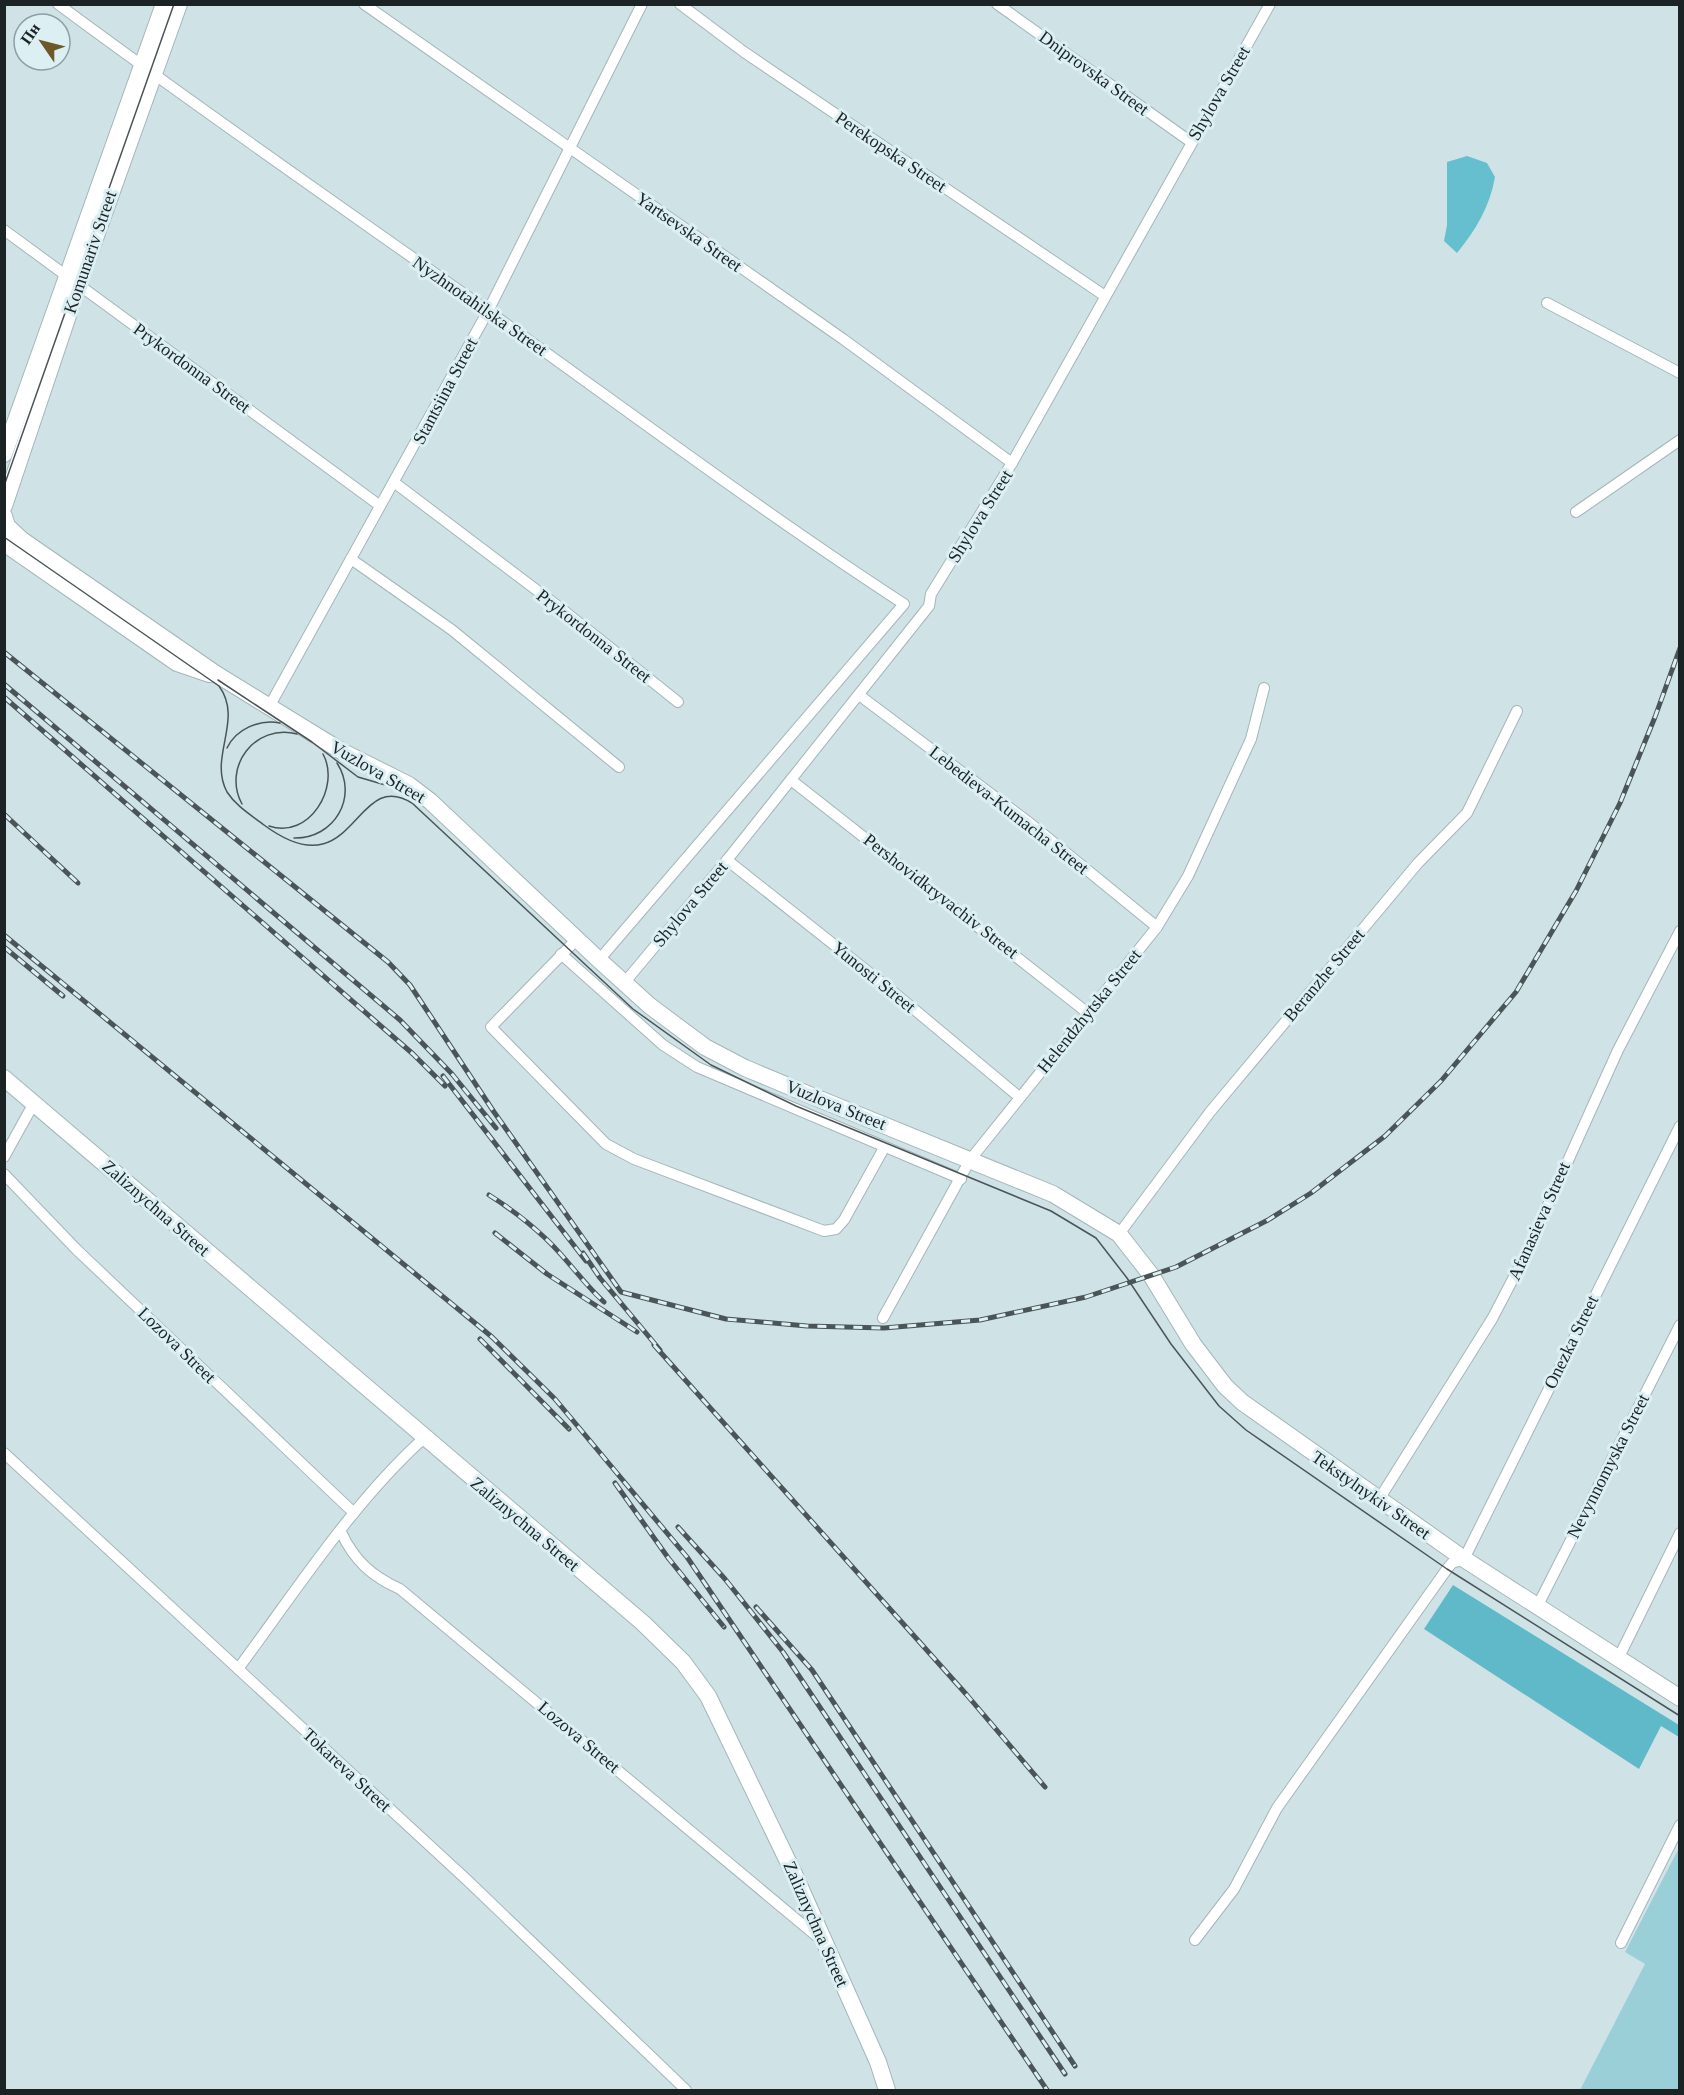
<svg xmlns="http://www.w3.org/2000/svg" width="1684" height="2095" font-family="Georgia,serif">
<rect width="100%" height="100%" fill="#cfe3e6"/>
<!-- green -->
<path fill="#9bcfd8" d="M1679,1848V2090H1580L1645,1964L1625,1952Z"/>
<!-- forest -->
<path fill="#60b9c9" d="M1453,1585L1679,1725V1737L1661,1726L1639,1769L1424,1629Z"/>
<!-- water -->
<path fill="#66bfcf" d="M1467,156L1487,163L1495,177C1490,206 1476,230 1457,253L1444,241L1447,225V162Z"/>
<g fill="none" stroke-linecap="round" stroke-linejoin="round">
<!-- street casing -->
<g stroke="#a3b6b9" stroke-width="12">
<g id="street">
<path d="M58,4C202,111 349,212 495,316C631,413 764,513 904,604L599,960"/>
<path d="M364,4L843,339L1012,463"/>
<path d="M680,4L744,52L1105,296"/>
<path d="M997,4L1191,142"/>
<path d="M4,230L379,505"/>
<path d="M1547,303L1680,373"/>
<path d="M395,483L559,607L678,702"/>
<path d="M1576,512L1680,440"/>
<path d="M351,559L452,630L619,767"/>
<path d="M859,695L1027,821L1157,927"/>
<path d="M269,707L488,311L642,4"/>
<path d="M791,780L1089,1014"/>
<path d="M727,860L891,990L1018,1096"/>
<path d="M577,939L491,1027L606,1144L634,1159L824,1231L836,1229L844,1220L884,1148"/>
<path d="M561,954L663,1045L697,1067L961,1179"/>
<path d="M625,982L727,860L929,606L931,594L1012,463L1270,4"/>
<path d="M4,1157L34,1103"/>
<path d="M4,1174L76,1249L354,1513"/>
<path d="M1119,1234L1210,1112L1418,863L1467,813L1517,711"/>
<path d="M883,1318L970,1160L1157,927L1188,876L1251,739L1264,688"/>
<path d="M4,1453L467,1880L686,2090"/>
<path d="M1378,1501L1492,1319L1525,1256L1618,1050L1680,931"/>
<path d="M341,1532C354,1560 371,1576 400,1589L820,1939"/>
<path d="M1537,1607L1680,1325"/>
<path d="M1618,1659L1680,1533"/>
<path d="M238,1669C295,1592 353,1502 424,1438"/>
<path d="M1195,1940L1234,1889L1277,1808L1447,1569L1452,1563L1464,1559L1680,1126"/>
<path d="M1621,1943L1680,1825"/>
</g>
</g>
<!-- secondary casing -->
<g stroke="#a3b6b9" stroke-width="18">
<g id="secondary">
<path d="M4,454L164,4"/>
<path d="M4,506L78,286L179,4"/>
<path d="M4,516L7,526L22,540L216,674L343,752L409,785L430,801L599,960L650,1006L705,1047L745,1068L812,1096L1053,1194L1119,1234L1151,1275L1193,1344L1225,1386L1242,1402L1464,1559L1680,1698"/>
<path d="M4,543L177,663L209,674"/>
<path d="M4,1078L643,1623L683,1662L708,1696L795,1876L878,2062L887,2090"/>
</g>
</g>
<!-- street -->
<use href="#street" stroke="#fff" stroke-width="10"/>
<!-- secondary -->
<use href="#secondary" stroke="#fff" stroke-width="16"/>
<!-- tram -->
<g stroke="#4b5558" stroke-width="1.5">
<path d="M4,486L174,4"/>
<path d="M4,537L219,686C244,720 208,757 227,792C236,806 251,815 264,825C356,893 353,766 412,803L633,1009L711,1065L796,1106L1051,1211L1096,1238L1127,1278L1171,1344L1219,1406L1246,1430L1447,1569L1680,1716"/>
<path d="M218,680L312,742L358,777L406,791"/>
<path d="M227,748C236,729 259,719 280,723"/>
<path d="M242,804C222,767 255,723 297,734"/>
<path d="M269,826C309,840 341,787 323,754"/>
<path d="M294,838C334,839 359,797 337,763"/>
</g>
<!-- rail casing -->
<g stroke="#4b5558" stroke-width="5">
<g id="rail">
<path d="M4,652L388,962L410,985L494,1112L621,1292L726,1319L807,1326L884,1328L980,1320L1086,1297L1176,1267L1268,1220L1311,1193L1385,1136L1441,1081L1516,992L1576,891L1620,803L1655,717L1680,648"/>
<path d="M4,684L400,1020L452,1074L496,1128"/>
<path d="M4,697L413,1054L445,1086"/>
<path d="M4,814L78,883"/>
<path d="M4,935L492,1337L555,1399L687,1557L1047,2090"/>
<path d="M4,947L63,996"/>
<path d="M443,1076L586,1261"/>
<path d="M489,1195C508,1207 527,1221 544,1237C566,1257 582,1282 604,1302"/>
<path d="M495,1233L547,1274L637,1332"/>
<path d="M583,1253L600,1278L660,1350"/>
<path d="M480,1339L569,1429"/>
<path d="M654,1345L966,1694L1045,1787"/>
<path d="M615,1483L669,1559L724,1627"/>
<path d="M678,1527L725,1579L783,1652L1065,2074"/>
<path d="M756,1607L812,1670L1075,2066"/>
</g>
</g>
<!-- rail -->
<use href="#rail" stroke="#dcf0f4" stroke-width="3" stroke-dasharray="9" stroke-linecap="butt"/>
</g>
<g text-anchor="middle" stroke-width="6" stroke-linejoin="round" paint-order="stroke">
<!-- street labels -->
<g font-size="18" fill="#1c2325" stroke="#dcf0f4">
<text transform="translate(1094 73) rotate(36)" y="6">Dniprovska Street</text>
<text transform="translate(1219 93) rotate(-60)" y="6">Shylova Street</text>
<text transform="translate(891 152) rotate(34)" y="6">Perekopska Street</text>
<text transform="translate(689 232) rotate(35)" y="6">Yartsevska Street</text>
<text transform="translate(90 252) rotate(-71)" y="6">Komunariv Street</text>
<text transform="translate(480 306) rotate(35)" y="6">Nyzhnotahilska Street</text>
<text transform="translate(192 368) rotate(36)" y="6">Prykordonna Street</text>
<text transform="translate(445 391) rotate(-62)" y="6">Stantsiina Street</text>
<text transform="translate(980 516) rotate(-58)" y="6">Shylova Street</text>
<text transform="translate(594 636) rotate(38)" y="6">Prykordonna Street</text>
<text transform="translate(378 772) rotate(30)" y="6">Vuzlova Street</text>
<text transform="translate(1009 810) rotate(38)" y="6">Lebedieva-Kumacha Street</text>
<text transform="translate(941 896) rotate(38)" y="6">Pershovidkryvachiv Street</text>
<text transform="translate(690 904) rotate(-50)" y="6">Shylova Street</text>
<text transform="translate(1324 975) rotate(-50)" y="6">Beranzhe Street</text>
<text transform="translate(874 977) rotate(39)" y="6">Yunosti Street</text>
<text transform="translate(1089 1011) rotate(-51)" y="6">Helendzhytska Street</text>
<text transform="translate(836 1105) rotate(22)" y="6">Vuzlova Street</text>
<text transform="translate(156 1208) rotate(41)" y="6">Zaliznychna Street</text>
<text transform="translate(1539 1221) rotate(-66)" y="6">Afanasieva Street</text>
<text transform="translate(1571 1342) rotate(-64)" y="6">Onezka Street</text>
<text transform="translate(177 1345) rotate(44)" y="6">Lozova Street</text>
<text transform="translate(1608 1466) rotate(-63)" y="6">Nevynnomyska Street</text>
<text transform="translate(1371 1495) rotate(35)" y="6">Tekstylnykiv Street</text>
<text transform="translate(525 1524) rotate(40)" y="6">Zaliznychna Street</text>
<text transform="translate(579 1737) rotate(40)" y="6">Lozova Street</text>
<text transform="translate(347 1770) rotate(43)" y="6">Tokareva Street</text>
<text transform="translate(816 1924) rotate(66)" y="6">Zaliznychna Street</text>
</g>
</g>
<!-- border -->
<rect width="1684" height="2095" fill="none" stroke="#1c2325" stroke-width="12"/>
<!-- north arrow -->
<g transform="translate(42 42) rotate(305)"><circle r="28" fill="#dcf0f4" stroke="#8f9ea1" stroke-width="1.5"/>
<path d="M0-4.5L10 22L0 15L-10 22Z" fill="#6c5927"/>
<text y="-9" font-size="16" font-weight="bold" text-anchor="middle" fill="#1c2325">Пн</text>
</g>
</svg>
